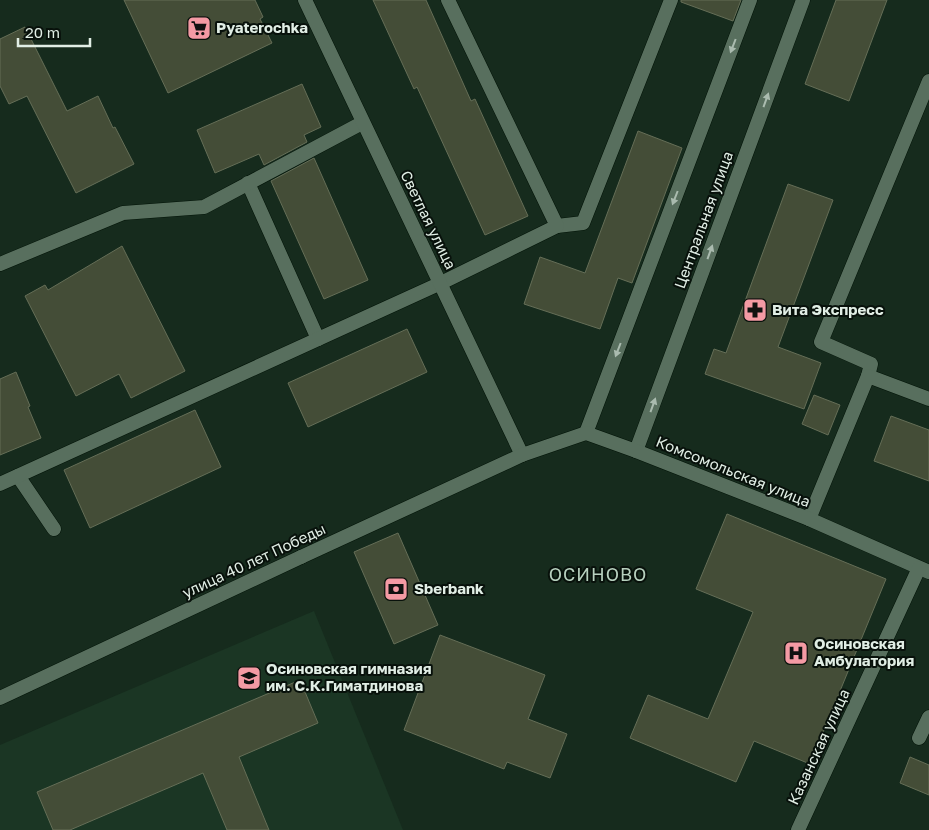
<svg xmlns="http://www.w3.org/2000/svg" width="929" height="830" font-family="'Golos Text',sans-serif">
<rect width="100%" height="100%" fill="#162b1d"/>
<!-- built -->
<path fill="#1b3624" d="M314,611L403,830H0V745Z"/>
<!-- building -->
<g fill="#444d37" stroke="#656e57">
<path d="M124,0H255L263,17L260,19L272,43L168,93Z"/>
<path d="M373,0H426L471,101L475,99L528,216L485,235L417,87L414,89Z"/>
<path d="M681,0H741L733,21L681,2Z"/>
<path d="M836,0H887L849,101L805,84Z"/>
<path d="M25,27L67,111L98,96L113,128L115,127L134,164L76,193L27,96L9,104L0,86V39Z"/>
<path d="M302,84L321,127L304,135L307,142L264,165L259,154L215,173L197,130Z"/>
<path d="M638,131L682,148L632,283L618,278L600,329L524,304L540,257L585,273Z"/>
<path d="M314,158L368,280L324,299L271,181Z"/>
<path d="M788,184L833,200L778,347L821,363L804,409L705,374L714,349L726,353Z"/>
<path d="M122,246L185,371L131,398L119,374L76,396L25,296L45,285L48,290Z"/>
<path d="M407,329L427,372L308,427L288,383Z"/>
<path d="M16,372L30,406L28,407L41,438L0,455V379Z"/>
<path d="M814,395L840,405L828,435L802,424Z"/>
<path d="M195,410L221,467L90,528L64,470Z"/>
<path d="M891,416L929,430V481L874,461Z"/>
<path d="M727,514L886,579L810,764L754,741L736,782L630,738L648,695L708,719L753,612L696,589Z"/>
<path d="M398,533L438,625L394,644L354,552Z"/>
<path d="M440,635L545,675L528,719L567,734L550,778L507,762L504,769L404,730Z"/>
<path d="M300,680L318,723L239,757L269,830H227L203,773L70,830H53L37,792Z"/>
<path d="M910,757L929,765V795L900,783Z"/>
</g>
<g fill="none" stroke-linecap="round" stroke-linejoin="round">
<!-- service casing -->
<g stroke="#021307" stroke-width="15">
<g id="service">
<path d="M248,183L318,339"/>
<path d="M557,226L583,223L671,0"/>
<path d="M0,264L123,213L204,207L362,123"/>
<path d="M868,376L871,364L821,342L929,81"/>
<path d="M18,476L54,529"/>
<path d="M0,484L441,283L557,226L448,0"/>
<path d="M809,519L868,376L929,399"/>
<path d="M919,738L929,717"/>
</g>
</g>
<!-- pedestrian casing -->
<g stroke="#021307" stroke-width="15">
<path id="pedestrian" d="M0,698L301,557"/>
</g>
<!-- minor casing -->
<g stroke="#021307" stroke-width="15">
<g id="minor">
<path d="M305,0C376,152 450,303 522,455"/>
<path d="M586,433L750,0"/>
<path d="M636,451L803,0"/>
<path d="M301,557L522,455L586,433L636,451L809,519L929,572"/>
<path d="M798,830L919,568"/>
</g>
</g>
<!-- service -->
<use href="#service" stroke="#586f5e" stroke-width="14"/>
<!-- pedestrian -->
<use href="#pedestrian" stroke="#586f5e" stroke-width="14"/>
<!-- minor -->
<use href="#minor" stroke="#586f5e" stroke-width="14"/>
</g>
<!-- one-way arrows -->
<defs><path id="oneway-solid" d="M-6-.8H1V-3.2L6.5 0L1 3.2V.8H-6Z" transform="scale(1.25)"/></defs>
<g fill="#aabbaf">
<use href="#oneway-solid" transform="translate(733 46) rotate(111)"/>
<use href="#oneway-solid" transform="translate(766 100) rotate(-70)"/>
<use href="#oneway-solid" transform="translate(675 198) rotate(111)"/>
<use href="#oneway-solid" transform="translate(710 252) rotate(-70)"/>
<use href="#oneway-solid" transform="translate(618 350) rotate(111)"/>
<use href="#oneway-solid" transform="translate(653 405) rotate(-70)"/>
</g>
<!-- icons -->
<defs>
<g id="supermarket-square" transform="scale(1.25)"><rect x="-9" y="-9" width="18" height="18" rx="4" fill="#f49aa4" stroke="#08110b"/><path d="M-6-5.5h2.5l.6 2H6L4.5 2H-2.5L-4.4-4H-6ZM-1.5 3.2a1.3 1.3 0 1 0 .1 0ZM3 3.2a1.3 1.3 0 1 0 .1 0Z" fill="#111"/></g>
<g id="pharmacy-square" transform="scale(1.25)"><rect x="-9" y="-9" width="18" height="18" rx="4" fill="#f49aa4" stroke="#08110b"/><path d="M-2-6h4v4h4v4h-4v4h-4v-4h-4v-4h4Z" fill="#111"/></g>
<g id="bank-square" transform="scale(1.25)"><rect x="-9" y="-9" width="18" height="18" rx="4" fill="#f49aa4" stroke="#08110b"/><path d="M-6-4H6V4H-6ZM0-2.3a2.3 2.3 0 1 0 0 4.6a2.3 2.3 0 1 0 0-4.6Z" fill="#111"/></g>
<g id="hospital-square" transform="scale(1.25)"><rect x="-9" y="-9" width="18" height="18" rx="4" fill="#f49aa4" stroke="#08110b"/><path d="M-5-5h3v3.5h4V-5h3V5h-3V1.5h-4V5h-3Z" fill="#111"/></g>
<g id="school-square" transform="scale(1.25)"><rect x="-9" y="-9" width="18" height="18" rx="4" fill="#f49aa4" stroke="#08110b"/><path d="M0-5L7-2L0 1L-7-2ZM-4 1L0 2.5L4 1V4Q0 6-4 4Z" fill="#111"/></g>
</defs>
<g fill-rule="evenodd">
<use href="#supermarket-square" x="199" y="28"/>
<use href="#pharmacy-square" x="755" y="310"/>
<use href="#bank-square" x="396" y="589"/>
<use href="#hospital-square" x="796" y="653"/>
<use href="#school-square" x="249" y="678"/>
</g>
<g text-anchor="middle" stroke-width="4" stroke-linejoin="round" paint-order="stroke">
<!-- poi labels -->
<g font-size="15" font-weight="bold" fill="#e1eee5" stroke="#08110b" text-anchor="start">
<text x="216" y="33">Pyaterochka</text>
<text x="772" y="315">Вита Экспресс</text>
<text x="414" y="594">Sberbank</text>
<text x="814" y="649">Осиновская<tspan x="814" dy="17">Амбулатория</tspan></text>
<text x="266" y="674">Осиновская гимназия<tspan x="266" dy="17">им. С.К.Гиматдинова</tspan></text>
</g>
<!-- street labels -->
<g font-size="15" fill="#e1eee5" stroke="#08110b">
<text transform="translate(428 220) rotate(64)" y="5">Светлая улица</text>
<text transform="translate(704 220) rotate(-70)" y="5">Центральная улица</text>
<text transform="translate(733 472) rotate(22)" y="5">Комсомольская улица</text>
<text transform="translate(254 561) rotate(-25)" y="5">улица 40 лет Победы</text>
<text transform="translate(819 747) rotate(-65)" y="5">Казанская улица</text>
</g>
<!-- quarter labels -->
<g font-size="18" letter-spacing="1" fill="#b7d0be" stroke="#08110b">
<text x="598" y="581">ОСИНОВО</text>
</g>
</g>
<!-- scale -->
<path d="M18 38v8h72v-8" fill="none" stroke="#e1eee5" stroke-width="2.5"/>
<text x="25" y="38" font-size="15" fill="#e1eee5" stroke="#08110b" stroke-width="4" paint-order="stroke">20 m</text>
</svg>
